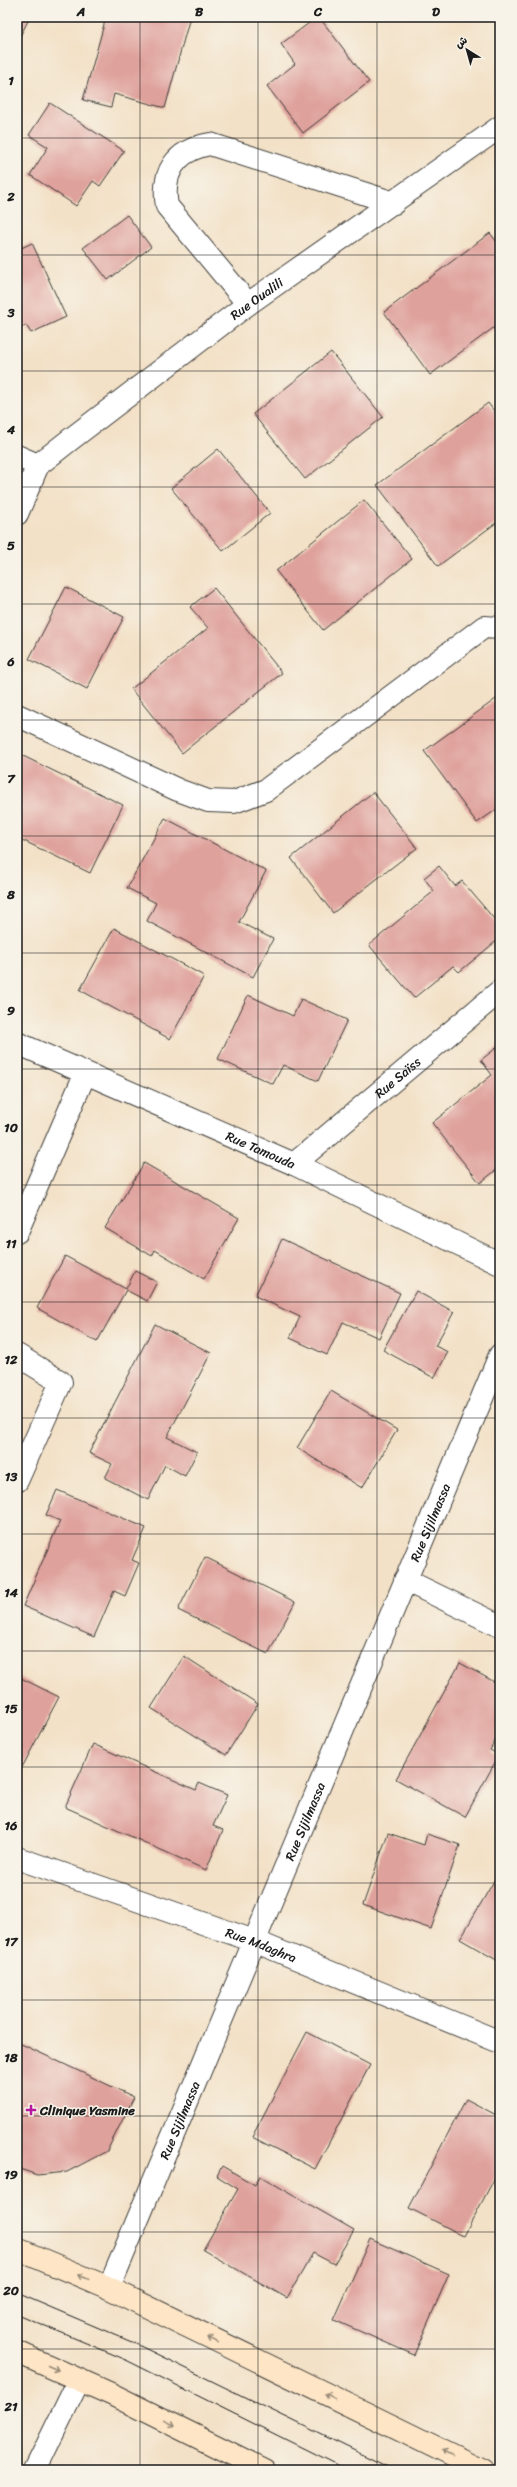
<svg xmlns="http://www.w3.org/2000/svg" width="517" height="2487" font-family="Sriracha,'Playpen Sans Arabic',sans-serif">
<rect width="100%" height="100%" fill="#f7f3e8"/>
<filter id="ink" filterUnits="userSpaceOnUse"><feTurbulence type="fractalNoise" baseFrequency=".025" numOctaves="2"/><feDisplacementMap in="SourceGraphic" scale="8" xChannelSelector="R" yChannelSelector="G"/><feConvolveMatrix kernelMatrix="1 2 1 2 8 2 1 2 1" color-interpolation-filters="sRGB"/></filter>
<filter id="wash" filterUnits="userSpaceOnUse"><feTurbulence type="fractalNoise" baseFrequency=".012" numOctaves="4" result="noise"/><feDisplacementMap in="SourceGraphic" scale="16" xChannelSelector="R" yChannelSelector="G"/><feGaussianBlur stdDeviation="0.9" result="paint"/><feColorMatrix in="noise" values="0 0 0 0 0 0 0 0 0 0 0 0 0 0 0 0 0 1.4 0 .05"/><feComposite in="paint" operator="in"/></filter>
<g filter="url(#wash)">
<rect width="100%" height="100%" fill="#f3e1c7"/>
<g id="blocks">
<!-- building -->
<g fill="#dfa19c">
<path d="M17,17H30L17,42Z"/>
<path d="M106,17H190L165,108L114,94L111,107L83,100Z"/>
<path d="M317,17H319L369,82L303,133L267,86L295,64L281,44Z"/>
<path d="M50,103L124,151L100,186L93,181L76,206L30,175L48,147L29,135Z"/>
<path d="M127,215L151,247L108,280L83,248Z"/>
<path d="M490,233L500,246V323L430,375L384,312Z"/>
<path d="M32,243L66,317L31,333L26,325L17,329V250Z"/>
<path d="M331,352L383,417L305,479L253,414Z"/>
<path d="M488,403L500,419V520L438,566L377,485Z"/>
<path d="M218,449L270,513L223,551L171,488Z"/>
<path d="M364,500L412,559L323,630L276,571Z"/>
<path d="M66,587L124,617L87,689L29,659Z"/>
<path d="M214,588L282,673L182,753L131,689L208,628L190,607Z"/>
<path d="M500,696V807L477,823L424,751Z"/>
<path d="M17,753L123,805L90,873L20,839L17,845Z"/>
<path d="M373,792L417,848L333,913L291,858Z"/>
<path d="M165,818L266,871L239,922L273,939L253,977L147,921L156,903L127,888Z"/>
<path d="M439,866L455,886L462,881L500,926V938L459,972L453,966L414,998L369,945L434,891L424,878Z"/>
<path d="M114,928L204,976L170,1039L80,990Z"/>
<path d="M248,995L293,1016L301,999L347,1020L318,1081L283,1065L273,1084L218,1059Z"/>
<path d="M500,1045V1167L480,1183L432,1123L492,1075L481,1060Z"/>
<path d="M144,1163L239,1218L204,1279L155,1250L152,1256L105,1228Z"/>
<path d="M282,1239L400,1293L379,1338L343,1322L327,1355L290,1338L300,1317L255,1296Z"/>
<path d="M65,1256L126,1289L135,1271L157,1282L147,1301L126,1290L97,1342L37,1308Z"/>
<path d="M416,1291L454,1312L435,1346L448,1352L434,1378L383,1350Z"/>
<path d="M155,1324L211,1353L167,1437L197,1452L185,1476L165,1465L148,1500L105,1478L112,1464L89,1453Z"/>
<path d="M331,1391L397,1430L362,1488L297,1448Z"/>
<path d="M57,1490L146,1528L132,1560L139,1563L125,1596L114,1591L94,1637L23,1606L60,1521L46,1515Z"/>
<path d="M205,1557L295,1602L268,1654L178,1610Z"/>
<path d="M184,1656L258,1704L226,1755L151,1708Z"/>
<path d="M460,1663L500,1685V1732L490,1750L499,1755L465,1817L396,1779Z"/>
<path d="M17,1676L59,1697L17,1777Z"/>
<path d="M93,1744L196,1790L199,1783L227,1795L213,1826L223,1830L206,1870L65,1807Z"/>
<path d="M388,1833L424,1845L427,1834L460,1845L431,1929L363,1905Z"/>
<path d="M497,1876L500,1878V1962L460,1939Z"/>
<path d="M307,2032L370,2065L315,2169L252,2137Z"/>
<path d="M17,2042L134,2097L107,2151L67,2172L37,2175L17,2168Z"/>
<path d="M466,2099L500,2117V2168L464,2236L409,2208Z"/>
<path d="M222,2166L255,2185L260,2176L354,2230L334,2264L313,2253L287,2298L203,2250L238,2189L217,2176Z"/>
<path d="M370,2239L449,2274L414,2355L334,2320Z"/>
</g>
</g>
</g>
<g filter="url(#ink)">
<use href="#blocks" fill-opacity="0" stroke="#3c3a36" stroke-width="1"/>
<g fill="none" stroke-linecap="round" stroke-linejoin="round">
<!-- street casing -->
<g stroke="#3c3a36" stroke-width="24">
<g id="street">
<path d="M248,304L167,206C161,172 176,150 210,144L394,203"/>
<path d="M17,456L38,465"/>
<path id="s1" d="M17,514L38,465L71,439L248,304L500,127"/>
<path d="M17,715L178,790L208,801L234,802L266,790L484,627L500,628"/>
<path id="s2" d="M17,1043L294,1164L500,1264"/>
<path id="s3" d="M294,1164L500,991"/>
<path d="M17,1232L85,1074"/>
<path d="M17,1355L61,1382L17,1481"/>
<path d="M405,1580L500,1626"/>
<path id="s4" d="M17,1858L254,1941L500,2042"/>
<path id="s5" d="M109,2288L500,1355"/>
<path d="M35,2470L79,2380"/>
</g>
</g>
<!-- secondary casing -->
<g stroke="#3c3a36" stroke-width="24">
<g id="secondary">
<path d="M17,2249L109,2288L482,2470"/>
<path d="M17,2352L111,2394L264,2470"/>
</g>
</g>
<!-- street -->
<use href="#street" stroke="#fff" stroke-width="22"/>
<!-- secondary -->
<use href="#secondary" stroke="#fde5c5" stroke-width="22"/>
<!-- tram -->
<g stroke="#1c1c1c" stroke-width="1">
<path d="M17,2293L134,2343L394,2470"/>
<path d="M17,2314L124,2359L347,2470"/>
</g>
</g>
<!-- one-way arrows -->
<defs><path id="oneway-shaft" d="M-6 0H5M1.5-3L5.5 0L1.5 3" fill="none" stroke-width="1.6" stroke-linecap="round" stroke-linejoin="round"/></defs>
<g stroke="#988b79">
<use href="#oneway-shaft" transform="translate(83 2277) rotate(-157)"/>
<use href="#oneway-shaft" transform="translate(213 2340) rotate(-154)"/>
<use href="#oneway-shaft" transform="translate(53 2368) rotate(24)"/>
<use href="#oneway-shaft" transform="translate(330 2396) rotate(-154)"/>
<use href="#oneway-shaft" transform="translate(170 2423) rotate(26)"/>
<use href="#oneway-shaft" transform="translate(447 2453) rotate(-154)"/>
</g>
</g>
<!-- grid -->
<path fill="none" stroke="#1c1c1c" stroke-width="1" stroke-opacity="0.55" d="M140,17V2470M258,17V2470M377,17V2470M17,138H500M17,255H500M17,371H500M17,487H500M17,604H500M17,720H500M17,836H500M17,953H500M17,1069H500M17,1185H500M17,1302H500M17,1418H500M17,1534H500M17,1651H500M17,1767H500M17,1883H500M17,2000H500M17,2116H500M17,2232H500M17,2349H500"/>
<!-- markers -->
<path fill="#b5179e" stroke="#f7f3e8" stroke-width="1.5" d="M29 2104h4v4h4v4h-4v4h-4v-4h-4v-4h4z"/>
<g text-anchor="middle" stroke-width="3" stroke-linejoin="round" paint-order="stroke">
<!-- street labels -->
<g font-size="13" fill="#1c1c1c" stroke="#f7f3e8">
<text dy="5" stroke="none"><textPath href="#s1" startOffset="328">Rue Oualili</textPath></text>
<text dy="5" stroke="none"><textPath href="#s3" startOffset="135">Rue Saïss</textPath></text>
<text dy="5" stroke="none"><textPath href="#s2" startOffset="266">Rue Tamouda</textPath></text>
<text dy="5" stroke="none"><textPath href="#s5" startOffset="830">Rue Sijilmassa</textPath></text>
<text dy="5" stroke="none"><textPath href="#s5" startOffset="506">Rue Sijilmassa</textPath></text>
<text dy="5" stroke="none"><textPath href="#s4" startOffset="259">Rue Mdaghra</textPath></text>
<text dy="5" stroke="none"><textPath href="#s5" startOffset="182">Rue Sijilmassa</textPath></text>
</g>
<!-- poi labels -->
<g font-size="13" font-weight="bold" fill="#1c1c1c" stroke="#f7f3e8" text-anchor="start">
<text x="40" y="2115">Clinique Yasmine</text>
</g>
</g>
<!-- margin -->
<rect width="517" height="2487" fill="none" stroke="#f7f3e8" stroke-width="44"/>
<!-- north arrow -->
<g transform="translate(467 50) rotate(323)" stroke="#f7f3e8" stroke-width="3" paint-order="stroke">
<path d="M0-3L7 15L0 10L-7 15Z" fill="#1c1c1c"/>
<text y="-6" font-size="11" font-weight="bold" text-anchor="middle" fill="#1c1c1c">ش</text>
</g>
<rect x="22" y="22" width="473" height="2443" fill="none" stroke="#1c1c1c" stroke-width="1.5"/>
<g font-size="13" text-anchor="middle" font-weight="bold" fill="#1c1c1c">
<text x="81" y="16">A</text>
<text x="199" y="16">B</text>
<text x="318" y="16">C</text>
<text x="436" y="16">D</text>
<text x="11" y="85">1</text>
<text x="11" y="201">2</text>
<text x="11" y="317">3</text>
<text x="11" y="434">4</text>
<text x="11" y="550">5</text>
<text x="11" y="666">6</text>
<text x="11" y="783">7</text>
<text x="11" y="899">8</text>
<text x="11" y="1015">9</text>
<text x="11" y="1132">10</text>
<text x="11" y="1248">11</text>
<text x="11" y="1364">12</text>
<text x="11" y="1481">13</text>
<text x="11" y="1597">14</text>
<text x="11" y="1713">15</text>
<text x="11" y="1830">16</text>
<text x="11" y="1946">17</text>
<text x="11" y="2062">18</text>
<text x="11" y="2179">19</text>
<text x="11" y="2295">20</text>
<text x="11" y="2411">21</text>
</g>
</svg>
